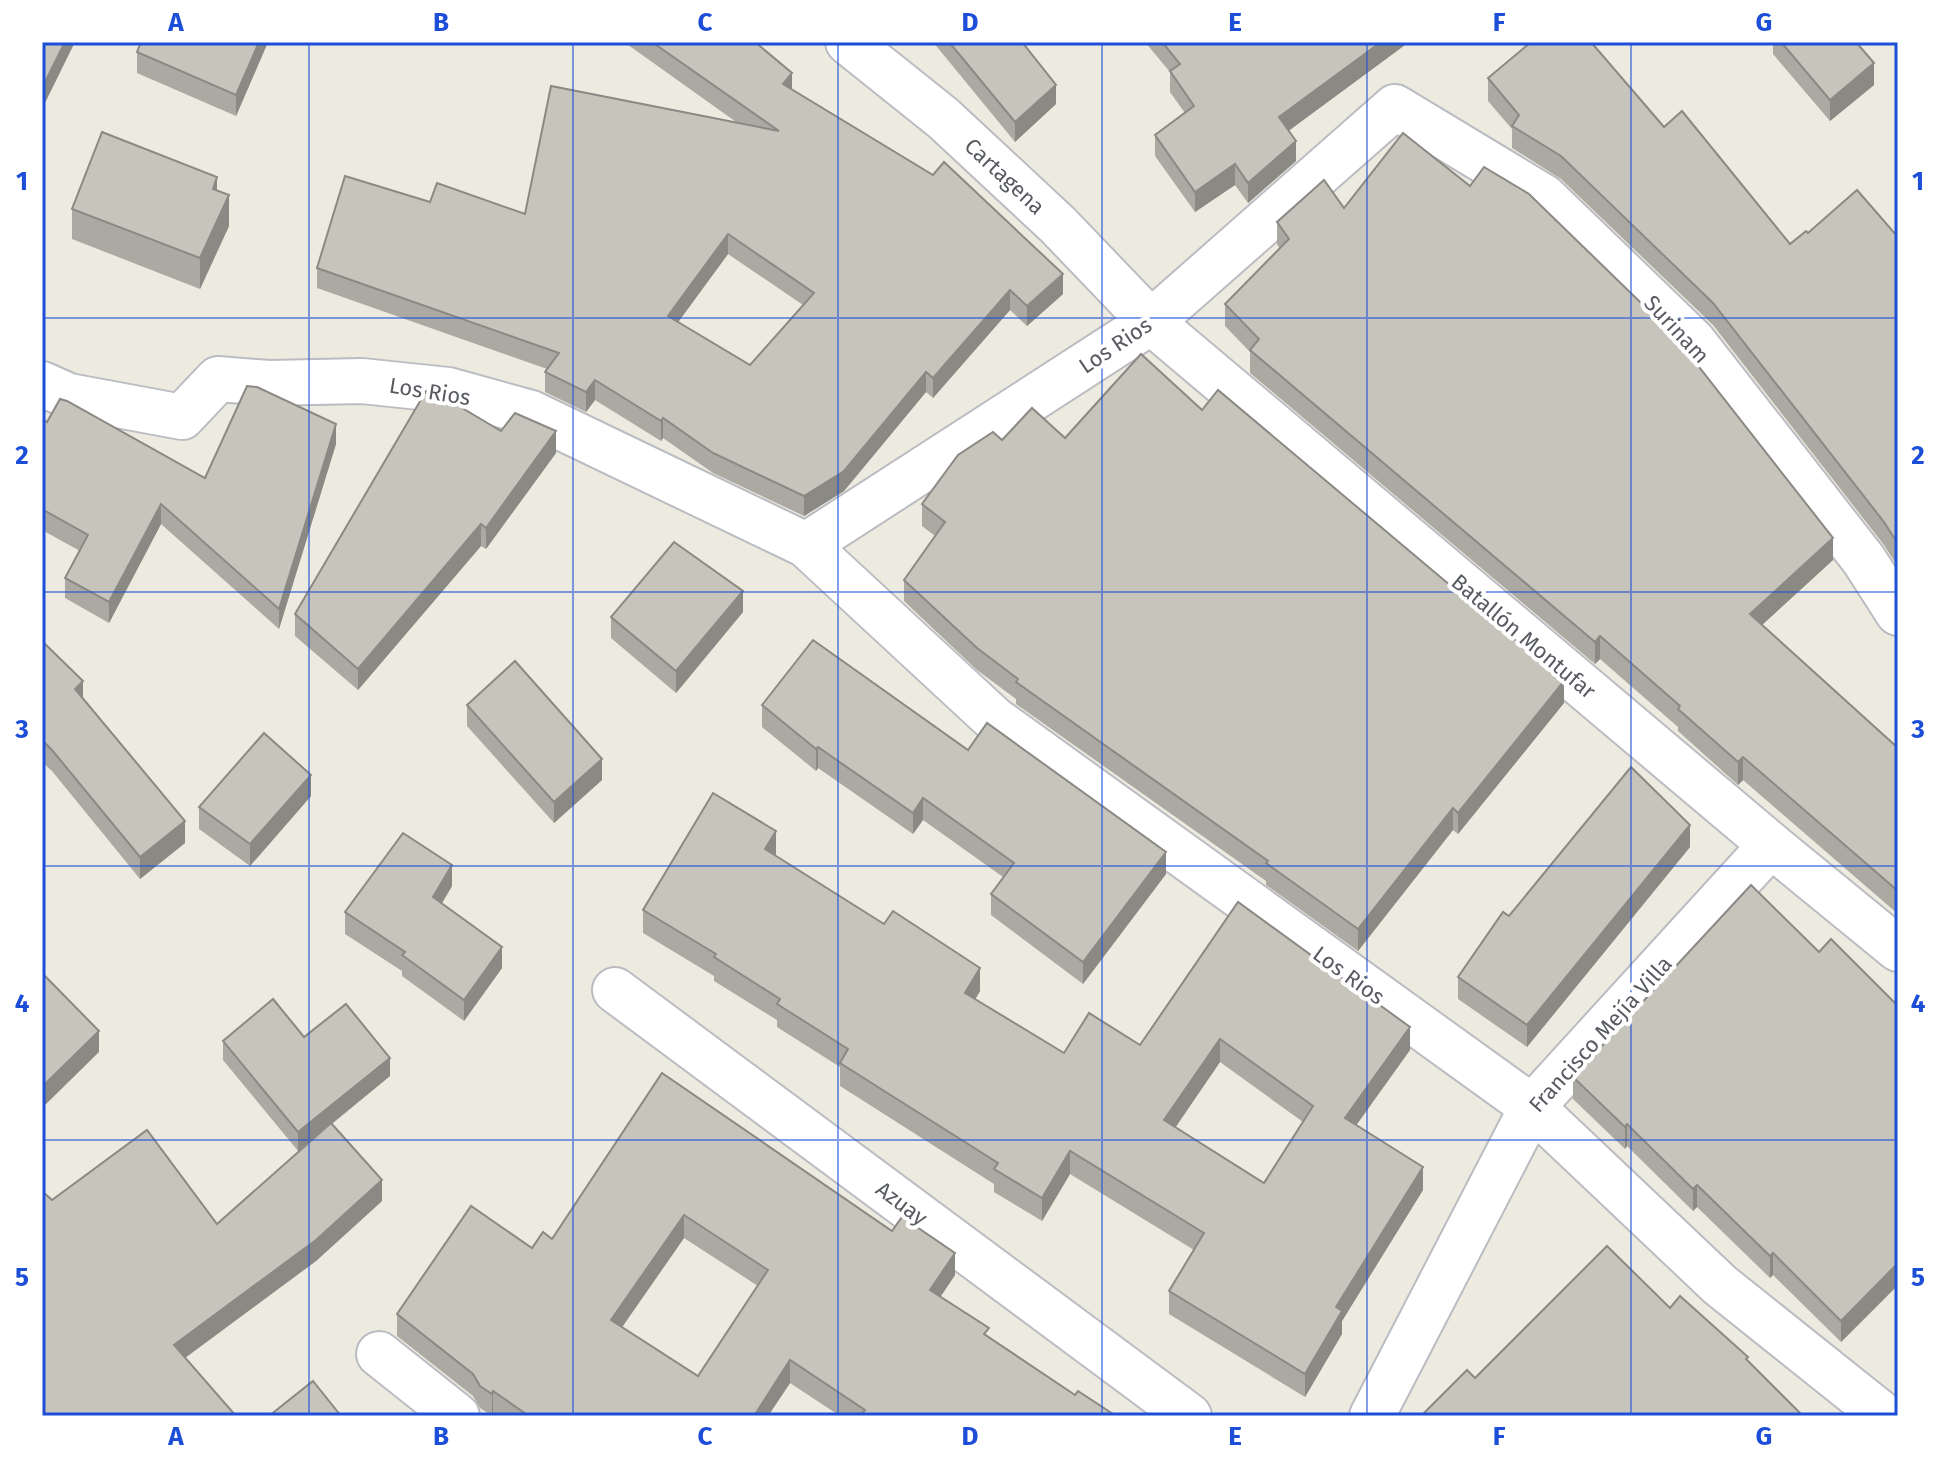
<svg xmlns="http://www.w3.org/2000/svg" width="1940" height="1458" font-family="'Fira Sans',sans-serif">
<rect width="100%" height="100%" fill="#edebdf"/>
<g fill="none" stroke-linecap="round" stroke-linejoin="round">
<!-- minor casing -->
<g stroke="#babcc2" stroke-width="48">
<g id="minor">
<path d="M848,42L943,118L1058,225L1151,322L1771,845L1898,949"/>
<path d="M42,384L69,396L182,417L218,379L269,383L362,381L448,390L531,413L806,545L1151,322L1395,107L1544,197L1693,341L1864,560L1898,613"/>
<path d="M806,545L994,719L1532,1107L1720,1285L1884,1416"/>
<path d="M615,990L1189,1416"/>
<path d="M379,1354L457,1416"/>
<path d="M1372,1416L1532,1107L1771,845"/>
</g>
</g>
<!-- minor -->
<use href="#minor" stroke="#fff" stroke-width="44"/>
</g>
<!-- wall -->
<g fill="#aba9a2" fill-rule="evenodd">
<path d="M268,42L236,116L137,73V52Z"/>
<path d="M624,42H755L792,89L1063,294L1027,326L1010,310L933,398L926,392L844,491L804,516L713,473L663,438L661,441L595,400L586,412L545,392V372L547,369L317,288V268L430,202L525,214L739,124ZM728,254L803,305L750,365L678,322Z"/>
<path d="M933,42H1022L1056,104L1015,142Z"/>
<path d="M1145,42H1409L1288,131L1296,161L1248,203L1235,185L1195,212L1155,156V135L1185,113L1170,92V72Z"/>
<path d="M1773,42H1856L1874,85L1830,121L1773,54Z"/>
<path d="M1488,78L1664,127L1790,244L1808,233L1898,237V567L1884,545L1713,325L1561,179L1512,148V129L1488,101Z"/>
<path d="M217,191L229,226L200,289L72,239V209Z"/>
<path d="M1344,208L1833,560L1762,625L1898,748V914L1743,780L1738,785L1678,731V727L1600,659L1595,664L1250,373V352L1225,326V304L1280,249L1277,244V222Z"/>
<path d="M1202,410L1564,703L1458,834L1453,830L1358,951L1266,885V881L1016,704V699L977,670L904,601V580L935,536L922,526V504L1002,440L1065,438Z"/>
<path d="M42,419L47,422L205,478L336,444L279,629L161,524L109,623L65,598V578L80,551L42,530Z"/>
<path d="M501,431L556,453L486,549L481,546L358,690L295,636V614Z"/>
<path d="M743,612L676,693L611,638V617Z"/>
<path d="M42,641L185,843L140,879L52,771L42,762Z"/>
<path d="M467,705L602,780L554,823L467,726Z"/>
<path d="M762,705L968,750L1166,874L1083,984L991,915V894L1003,877L923,820L913,834L818,768L816,771L762,727Z"/>
<path d="M311,796L250,866L199,829V807Z"/>
<path d="M1690,847L1527,1047L1458,999V977L1509,916Z"/>
<path d="M776,854L775,856L980,991L975,1000L1064,1053L1140,1045L1238,902L1410,1050L1356,1125L1423,1190L1342,1321V1334L1305,1397L1169,1314V1291L1194,1250L1070,1174L1042,1221L994,1192V1184L840,1086V1067L777,1027V1020L714,981V976L643,933V910ZM1220,1062L1303,1122L1264,1183L1175,1128Z"/>
<path d="M452,886L442,903L502,968L464,1021L402,976V971L345,934V912Z"/>
<path d="M1819,952L1898,1006V1285L1841,1342L1773,1275L1770,1278L1697,1207L1693,1211L1627,1146L1625,1149L1573,1099V1077Z"/>
<path d="M304,1037L390,1076L332,1124L382,1201L316,1261L185,1358L42,1416L52,1200L217,1224L316,1136L298,1151L223,1060V1041Z"/>
<path d="M662,1073L955,1275L941,1296L989,1337L1075,1395L1116,1416H840L790,1383L768,1416H496L493,1414L492,1416L480,1408L473,1396L397,1336V1314L552,1239ZM684,1238L758,1286L698,1376L622,1327Z"/>
</g>
<!-- shaded-wall -->
<g fill="#8b8984">
<path d="M65,42H75L42,109V88Z"/>
<path d="M259,42H268L236,116V95Z"/>
<path d="M1381,42H1409L1279,138V117Z"/>
<path d="M1874,63V85L1830,121V100Z"/>
<path d="M792,73V93L783,84Z"/>
<path d="M1056,85V104L1015,142V122Z"/>
<path d="M1296,141V161L1248,203V183Z"/>
<path d="M1235,164V185L1195,212V192Z"/>
<path d="M217,177V208L213,189Z"/>
<path d="M229,195V226L200,289V258Z"/>
<path d="M728,234V254L668,336V316Z"/>
<path d="M1063,274V294L1027,326V306Z"/>
<path d="M1010,290V310L933,398V378Z"/>
<path d="M926,372V392L844,491L804,516V496Z"/>
<path d="M595,380V400L586,412V392Z"/>
<path d="M663,418V438L661,441V421Z"/>
<path d="M336,424V444L279,629V609Z"/>
<path d="M556,431V453L486,549V528Z"/>
<path d="M161,504V524L109,623V602Z"/>
<path d="M481,524V546L358,690V669Z"/>
<path d="M1833,538V560L1750,636V614Z"/>
<path d="M743,591V612L676,693V671Z"/>
<path d="M1600,636V659L1595,664V642Z"/>
<path d="M83,681V703L75,689Z"/>
<path d="M1564,681V703L1458,834V813Z"/>
<path d="M818,747V768L816,771V749Z"/>
<path d="M1743,757V780L1738,785V762Z"/>
<path d="M602,759V780L554,823V802Z"/>
<path d="M311,775V796L250,866V844Z"/>
<path d="M923,798V820L913,834V813Z"/>
<path d="M1453,808V830L1358,951V929Z"/>
<path d="M185,821V843L140,879V857Z"/>
<path d="M1690,825V847L1527,1047V1025Z"/>
<path d="M776,831V854L765,873V849Z"/>
<path d="M1166,852V874L1083,984V962Z"/>
<path d="M452,865V886L433,918V897Z"/>
<path d="M502,947V968L464,1021V1000Z"/>
<path d="M980,968V991L965,1016V993Z"/>
<path d="M1410,1027V1050L1345,1141V1118Z"/>
<path d="M99,1031V1052L42,1108V1087Z"/>
<path d="M1220,1039V1062L1164,1144V1120Z"/>
<path d="M390,1058V1076L298,1151V1132Z"/>
<path d="M1627,1124V1146L1625,1149V1127Z"/>
<path d="M1070,1151V1174L1042,1221V1198Z"/>
<path d="M1423,1167V1190L1342,1321V1334L1305,1397V1374L1336,1307Z"/>
<path d="M382,1180V1201L316,1261L174,1366V1345Z"/>
<path d="M1697,1185V1207L1693,1211V1189Z"/>
<path d="M684,1215V1238L611,1343V1320Z"/>
<path d="M955,1253V1275L930,1312V1290Z"/>
<path d="M1773,1253V1275L1770,1278V1256Z"/>
<path d="M1898,1263V1285L1841,1342V1321Z"/>
<path d="M790,1360V1383L768,1416H754Z"/>
<path d="M493,1391V1414L492,1416V1394Z"/>
</g>
<!-- building -->
<g fill="#c7c4bc" stroke="#8b8984" stroke-width="2" fill-rule="evenodd">
<path d="M42,42H65L42,88Z"/>
<path d="M141,42H259L236,95L137,52Z"/>
<path d="M652,42H755L792,73L783,84L933,175L944,162L1063,274L1027,306L1010,290L933,378L926,372L844,471L804,496L713,453L663,418L661,421L595,380L586,392L545,372L559,353L317,268L345,176L430,202L437,183L525,214L551,86L779,131ZM728,234L814,293L750,365L668,316Z"/>
<path d="M949,42H1022L1056,85L1015,122Z"/>
<path d="M1162,42H1381L1279,117L1296,141L1248,183L1235,164L1195,192L1155,135L1194,106L1170,71L1180,64Z"/>
<path d="M1531,42H1591L1664,127L1682,111L1790,244L1806,231L1808,233L1857,190L1898,237V544L1884,522L1713,303L1561,156L1512,126L1519,115L1488,78Z"/>
<path d="M1781,42H1856L1874,63L1830,100Z"/>
<path d="M102,132L217,177L213,189L229,195L200,258L72,209Z"/>
<path d="M1403,133L1470,186L1484,167L1529,194L1674,335L1833,538L1750,614L1898,748V891L1743,757L1738,762L1678,709L1680,706L1600,636L1595,642L1250,350L1259,339L1225,304L1289,239L1277,222L1324,180L1344,208Z"/>
<path d="M1141,354L1202,410L1218,390L1564,681L1458,813L1453,808L1358,929L1266,863L1268,861L1016,682L1018,679L977,648L904,580L945,522L922,504L958,455L993,432L1002,440L1032,408L1065,438Z"/>
<path d="M247,386L257,387L336,424L279,609L161,504L109,602L65,578L88,535L42,509V419L47,422L60,399L67,401L205,478Z"/>
<path d="M426,391L435,392L501,431L515,413L556,431L486,528L481,524L358,669L295,614Z"/>
<path d="M674,542L743,591L676,671L611,617Z"/>
<path d="M813,640L968,750L987,723L1166,852L1083,962L991,894L1014,863L923,798L913,813L818,747L816,749L762,705Z"/>
<path d="M42,641L83,681L75,689L185,821L140,857L52,750L42,740Z"/>
<path d="M515,661L602,759L554,802L467,705Z"/>
<path d="M264,733L311,775L250,844L199,807Z"/>
<path d="M1631,767L1690,825L1527,1025L1458,977L1503,912L1509,916Z"/>
<path d="M713,793L776,831L765,849L884,924L893,911L980,968L965,993L1064,1053L1089,1013L1140,1045L1238,902L1410,1027L1345,1118L1423,1167L1336,1307L1342,1311L1305,1374L1169,1291L1204,1233L1070,1151L1042,1198L994,1169L998,1163L840,1063L848,1049L777,1004L780,999L714,957L716,954L643,910ZM1220,1039L1313,1106L1264,1183L1164,1120Z"/>
<path d="M403,833L452,865L433,897L502,947L464,1000L402,955L405,952L345,912Z"/>
<path d="M1751,885L1819,952L1831,939L1898,1006V1263L1841,1321L1773,1253L1770,1256L1697,1185L1693,1189L1627,1124L1625,1127L1573,1077Z"/>
<path d="M42,973L99,1031L42,1087Z"/>
<path d="M273,999L304,1037L346,1004L390,1058L298,1132L223,1041Z"/>
<path d="M662,1073L892,1231L902,1217L955,1253L930,1290L989,1328L984,1334L1075,1395L1078,1391L1116,1416H860L865,1410L790,1360L754,1416H529L493,1391L492,1394L480,1386L473,1374L397,1314L471,1206L532,1248L543,1232L552,1239ZM684,1215L768,1270L698,1376L611,1320Z"/>
<path d="M331,1123L382,1180L316,1240L174,1345L236,1416H42V1191L52,1200L147,1130L217,1224Z"/>
<path d="M1607,1246L1670,1308L1680,1296L1748,1357L1746,1359L1803,1416H1421L1467,1370L1475,1378Z"/>
<path d="M313,1381L341,1416H269Z"/>
</g>
<!-- grid -->
<path fill="none" stroke="#1d4ed8" stroke-width="2" stroke-opacity="0.55" d="M309,42V1416M573,42V1416M838,42V1416M1102,42V1416M1367,42V1416M1631,42V1416M42,318H1898M42,592H1898M42,866H1898M42,1140H1898"/>
<g text-anchor="middle" stroke-width="8" stroke-linejoin="round" paint-order="stroke">
<!-- street labels -->
<g font-size="22" fill="#585b61" stroke="#fff">
<text transform="translate(1005 176) rotate(43)" y="8">Cartagena</text>
<text transform="translate(1677 329) rotate(47)" y="8">Surinam</text>
<text transform="translate(1115 345) rotate(-34)" y="8">Los Rios</text>
<text transform="translate(430 391) rotate(9)" y="8">Los Rios</text>
<text transform="translate(1524 636) rotate(40)" y="8">Batallón Montufar</text>
<text transform="translate(1349 975) rotate(36)" y="8">Los Rios</text>
<text transform="translate(1600 1034) rotate(-48)" y="8">Francisco Mejía Villa</text>
<text transform="translate(902 1203) rotate(37)" y="8">Azuay</text>
</g>
</g>
<!-- border -->
<rect width="1940" height="1458" fill="none" stroke="#ffffff" stroke-width="88"/>
<rect x="44" y="44" width="1852" height="1370" fill="none" stroke="#1d4ed8" stroke-width="3"/>
<g font-size="26" text-anchor="middle" font-weight="bold" fill="#1d4ed8">
<text x="176" y="31">A</text>
<text x="441" y="31">B</text>
<text x="705" y="31">C</text>
<text x="970" y="31">D</text>
<text x="1235" y="31">E</text>
<text x="1499" y="31">F</text>
<text x="1764" y="31">G</text>
<text x="22" y="190">1</text>
<text x="1918" y="190">1</text>
<text x="22" y="464">2</text>
<text x="1918" y="464">2</text>
<text x="22" y="738">3</text>
<text x="1918" y="738">3</text>
<text x="22" y="1012">4</text>
<text x="1918" y="1012">4</text>
<text x="22" y="1286">5</text>
<text x="1918" y="1286">5</text>
<text x="176" y="1445">A</text>
<text x="441" y="1445">B</text>
<text x="705" y="1445">C</text>
<text x="970" y="1445">D</text>
<text x="1235" y="1445">E</text>
<text x="1499" y="1445">F</text>
<text x="1764" y="1445">G</text>
</g>
</svg>
